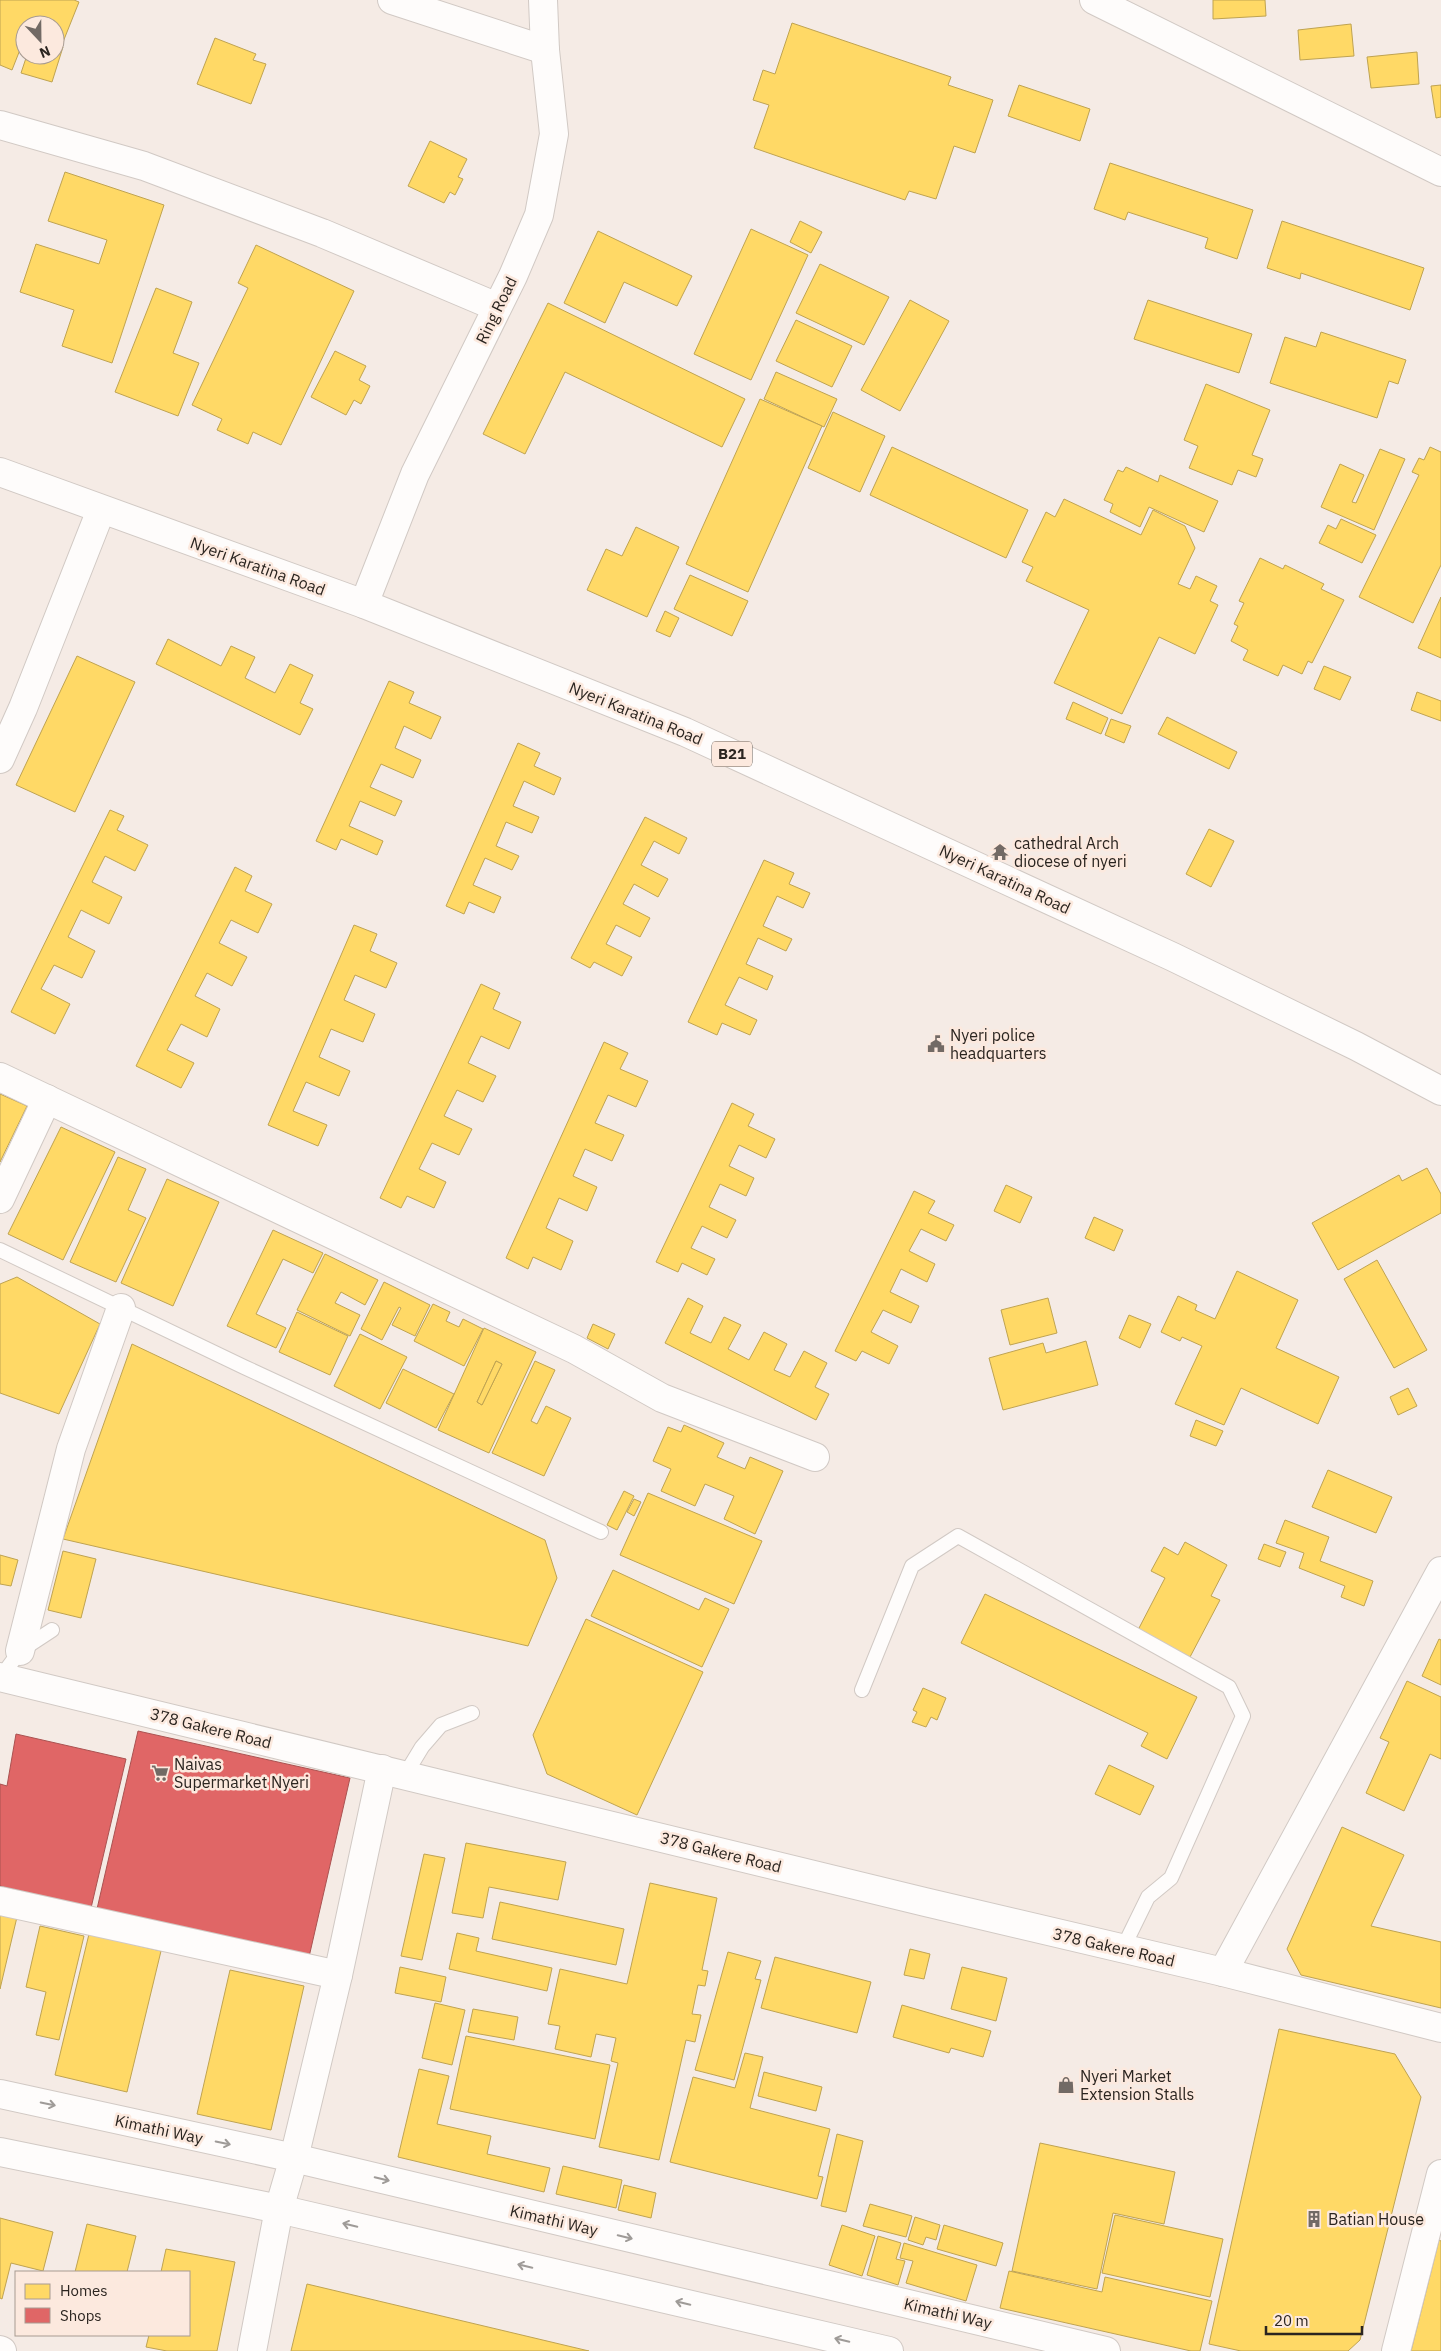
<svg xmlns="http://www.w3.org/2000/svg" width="1441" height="2351" font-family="'IBM Plex Sans',sans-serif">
<rect width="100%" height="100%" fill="#f5ebe5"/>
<!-- homes -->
<g fill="#ffd966" stroke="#bfa351" fill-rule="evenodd">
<path d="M0,0H74L79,2L63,42L55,39V25H25V37L12,70L0,65Z"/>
<path d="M1213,0H1265L1266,16L1213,19Z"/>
<path d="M792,23L951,77L948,85L993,100L975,153L954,146L936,199L909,191L905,200L754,148L769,105L753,100L763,70L775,74Z"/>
<path d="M1351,24L1354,56L1300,60L1298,30Z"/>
<path d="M215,38L256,54L253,60L266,64L251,104L197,84Z"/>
<path d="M55,45L63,47L52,82L21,73L27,55H55Z"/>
<path d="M1417,52L1419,84L1371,88L1367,57Z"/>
<path d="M1019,85L1090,109L1080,141L1008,116Z"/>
<path d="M1441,85V117L1436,118L1431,86Z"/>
<path d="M430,141L467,159L458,177L463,179L455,195L450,192L444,203L408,186Z"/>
<path d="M1110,163L1253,210L1237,259L1205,248L1208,238L1128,212L1125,220L1094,209Z"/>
<path d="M65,172L164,205L112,363L62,346L74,310L20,292L36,244L99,264L107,240L48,221Z"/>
<path d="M800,221L822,232L811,253L790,242Z"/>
<path d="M1282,221L1424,268L1410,310L1301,273L1300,279L1267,268Z"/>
<path d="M751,229L808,255L751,380L694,354Z"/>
<path d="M598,231L692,276L677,306L624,282L605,323L564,303Z"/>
<path d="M256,245L354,291L281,445L253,432L248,444L217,430L222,419L192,405L248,288L238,283Z"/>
<path d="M820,264L889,297L864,345L796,313Z"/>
<path d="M156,288L192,302L173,353L199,363L178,416L115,392Z"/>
<path d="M910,300L949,321L900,411L861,390Z"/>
<path d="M1148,300L1252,334L1239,373L1134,339Z"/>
<path d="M548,303L745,399L722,447L565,372L525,454L483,434Z"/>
<path d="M796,320L852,346L832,387L776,361Z"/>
<path d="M1321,332L1406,360L1398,384L1389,381L1377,418L1270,383L1285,337L1316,347Z"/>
<path d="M335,351L366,366L359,380L370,386L361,404L354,400L346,415L311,397Z"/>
<path d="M776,372L837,399L824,427L764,399Z"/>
<path d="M1206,384L1270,410L1252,455L1263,459L1256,477L1238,470L1232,485L1189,468L1198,446L1184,440Z"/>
<path d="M760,399L822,426L748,592L686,564Z"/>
<path d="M833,412L885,436L860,492L808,468Z"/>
<path d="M892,447L1028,510L1006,558L870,495Z"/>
<path d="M1430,447L1441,452V565L1413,623L1359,597L1419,475L1412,472L1419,458L1424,460Z"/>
<path d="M1380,449L1405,459L1374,530L1321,507L1340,464L1364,475L1352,502L1356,503Z"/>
<path d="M1126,467L1158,482L1160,475L1218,501L1204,532L1149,507L1140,527L1110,512L1113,504L1104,500L1118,470L1123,472Z"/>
<path d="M1064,499L1141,535L1153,510L1185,526L1195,548L1178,584L1190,589L1196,576L1217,586L1210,601L1218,605L1195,654L1159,637L1122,714L1054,683L1089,610L1026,581L1033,567L1022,562L1046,512L1055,517Z"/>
<path d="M1341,519L1376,535L1362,563L1319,543L1328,525L1336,529Z"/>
<path d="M636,527L679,547L647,617L587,590L606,549L622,556Z"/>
<path d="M1260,558L1283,569L1285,565L1324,584L1321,589L1344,600L1312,663L1308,661L1302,674L1283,665L1278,676L1243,660L1248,650L1231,641L1238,626L1234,624L1244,603L1239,601Z"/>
<path d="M690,575L748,601L732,636L674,609Z"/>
<path d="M1441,597V658L1418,648Z"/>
<path d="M665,611L679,618L670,637L656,631Z"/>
<path d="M168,639L221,666L231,646L255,657L245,678L275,693L290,664L313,675L300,703L313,709L300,735L156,664Z"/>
<path d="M77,656L135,682L75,812L16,785Z"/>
<path d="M1324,666L1351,677L1340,700L1314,689Z"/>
<path d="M389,681L414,692L409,703L441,717L431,739L404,726L395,748L421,760L413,778L381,764L370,787L402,801L395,816L360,801L349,826L383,841L377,855L341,839L336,850L316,841Z"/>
<path d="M1417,692L1441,701V721L1411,710Z"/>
<path d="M1073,702L1108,718L1101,734L1066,719Z"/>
<path d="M1167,717L1237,752L1229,769L1158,734Z"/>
<path d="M1111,719L1131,726L1124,743L1105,735Z"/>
<path d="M518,743L540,753L534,766L561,778L554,795L524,781L513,806L539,817L532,833L506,822L496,846L519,856L512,870L485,858L473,885L501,897L494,913L469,902L464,914L446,906Z"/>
<path d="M110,810L124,816L117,830L148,845L135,871L105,856L92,882L122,897L109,924L81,910L68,937L95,951L82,978L54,965L41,989L70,1004L55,1034L11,1012Z"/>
<path d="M645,817L687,838L679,854L654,841L641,865L668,879L658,897L634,884L623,904L650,918L640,937L616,925L606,944L632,957L622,976L594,962L590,968L571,958Z"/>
<path d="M1209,829L1234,841L1211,887L1186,874Z"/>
<path d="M764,860L794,873L789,884L810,893L803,908L777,896L763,926L792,939L786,951L758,938L746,964L773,976L767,990L739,977L725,1005L757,1020L750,1035L722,1023L717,1035L688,1022Z"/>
<path d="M235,867L252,876L245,891L272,904L258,933L231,920L219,943L247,957L232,986L207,973L195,996L220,1009L207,1037L181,1024L167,1050L194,1063L181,1088L136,1066Z"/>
<path d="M354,925L377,934L370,951L397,963L386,988L355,975L344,1000L375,1014L363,1042L331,1029L319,1057L350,1071L339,1096L306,1082L293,1111L327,1125L318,1146L268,1125Z"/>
<path d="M481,984L500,993L493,1009L521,1022L509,1049L481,1036L468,1063L496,1076L483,1102L457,1090L444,1116L472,1129L459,1155L432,1143L419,1169L446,1182L434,1208L407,1196L401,1208L380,1198Z"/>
<path d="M604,1042L628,1053L620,1069L648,1081L636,1107L608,1095L595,1123L624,1135L612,1161L585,1149L573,1176L597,1187L587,1211L559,1198L546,1228L573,1241L561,1270L533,1257L528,1269L506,1258Z"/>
<path d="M0,1094L27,1106L0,1162Z"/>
<path d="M732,1103L754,1114L748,1126L775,1139L766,1158L739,1145L729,1166L754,1178L746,1196L720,1184L709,1207L736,1220L727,1238L702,1226L691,1248L715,1259L707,1275L682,1263L678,1272L656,1262Z"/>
<path d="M61,1127L115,1152L63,1260L8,1234Z"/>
<path d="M118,1157L146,1169L128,1210L146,1218L116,1282L70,1262Z"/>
<path d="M1427,1168L1441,1194V1213L1338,1270L1312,1223L1399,1175L1402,1181Z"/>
<path d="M167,1179L219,1202L173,1306L121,1283Z"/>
<path d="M1006,1185L1032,1197L1020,1223L994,1211Z"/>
<path d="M914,1191L935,1201L928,1213L954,1225L946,1241L921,1229L909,1251L935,1264L927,1282L901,1269L890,1292L919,1306L911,1323L883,1310L871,1332L898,1346L889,1364L862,1351L856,1361L835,1351Z"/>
<path d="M1094,1217L1123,1230L1114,1251L1085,1238Z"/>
<path d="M273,1230L323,1253L313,1273L283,1259L256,1314L286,1328L276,1348L227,1326Z"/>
<path d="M325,1254L378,1280L365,1305L341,1292L335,1303L360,1315L350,1336L297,1310Z"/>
<path d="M1377,1260L1427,1350L1394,1368L1344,1279Z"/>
<path d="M1237,1271L1298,1300L1276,1348L1339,1377L1318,1424L1241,1388L1224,1425L1175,1404L1202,1346L1182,1337L1180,1341L1161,1332L1178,1296L1197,1305L1195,1310L1215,1319Z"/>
<path d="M17,1277L100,1324L59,1414L0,1393V1284Z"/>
<path d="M384,1282L430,1305L415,1336L392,1325L401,1308L399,1307L382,1340L361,1329Z"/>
<path d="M688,1298L703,1306L690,1333L711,1343L724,1317L741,1325L728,1349L749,1360L764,1332L787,1344L774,1370L790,1377L804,1351L827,1363L815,1387L829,1394L816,1420L665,1343Z"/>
<path d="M1048,1298L1057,1333L1010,1345L1001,1310Z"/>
<path d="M433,1304L450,1312L446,1321L459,1327L463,1319L483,1329L464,1366L414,1341Z"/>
<path d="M297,1312L348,1336L330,1375L279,1352Z"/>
<path d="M1129,1315L1151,1324L1140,1348L1119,1338Z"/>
<path d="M593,1324L615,1334L608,1349L587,1338Z"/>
<path d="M484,1328L536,1352L489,1453L438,1430ZM496,1361L502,1364L482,1405L477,1402Z"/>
<path d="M360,1334L407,1357L380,1409L334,1386Z"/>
<path d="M1086,1341L1098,1385L1003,1410L989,1358L1043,1343L1046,1353Z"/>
<path d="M132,1344L545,1540L557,1578L528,1646L63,1539Z"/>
<path d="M496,1361L502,1364L482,1405L477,1402Z"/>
<path d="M535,1361L555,1370L531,1421L537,1424L546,1406L571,1418L544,1476L492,1453Z"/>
<path d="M403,1369L454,1394L436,1428L386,1403Z"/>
<path d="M1408,1388L1417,1406L1398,1415L1390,1397Z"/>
<path d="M1196,1420L1223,1431L1216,1446L1190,1436Z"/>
<path d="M684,1425L724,1443L717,1457L745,1469L750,1457L783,1471L755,1534L724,1519L734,1496L705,1484L695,1506L661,1491L671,1469L653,1461L668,1427L681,1432Z"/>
<path d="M1328,1470L1392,1497L1376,1533L1312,1507Z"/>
<path d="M624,1491L634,1496L617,1530L607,1525Z"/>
<path d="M648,1493L762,1541L734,1604L620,1555Z"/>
<path d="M634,1499L641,1502L634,1516L627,1512Z"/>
<path d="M1285,1520L1329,1537L1320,1561L1373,1581L1364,1606L1341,1597L1345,1586L1299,1568L1304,1553L1276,1543Z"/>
<path d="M1185,1542L1227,1565L1211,1596L1220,1600L1190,1657L1138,1630L1165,1578L1151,1571L1164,1547L1178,1555Z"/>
<path d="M1264,1544L1286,1552L1280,1567L1258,1559Z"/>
<path d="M63,1551L96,1559L81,1618L48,1610Z"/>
<path d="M0,1555L18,1560L11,1586L0,1584Z"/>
<path d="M613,1570L699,1610L705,1598L729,1609L702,1667L591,1616Z"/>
<path d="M985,1594L1197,1697L1167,1759L1141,1746L1148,1733L961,1643Z"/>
<path d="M586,1619L703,1672L637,1815L547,1774L533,1735Z"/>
<path d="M1439,1639L1441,1640V1685L1422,1676Z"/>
<path d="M1407,1681L1441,1697V1759L1430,1754L1404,1811L1366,1793L1389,1742L1380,1738Z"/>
<path d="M923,1688L946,1698L937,1720L931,1717L926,1727L912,1722L917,1712L913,1710Z"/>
<path d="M1109,1765L1154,1786L1140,1815L1095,1794Z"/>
<path d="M1342,1827L1404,1855L1371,1926L1441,1942V2008L1301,1975L1287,1949Z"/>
<path d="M466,1843L566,1862L558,1900L489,1887L483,1918L452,1913Z"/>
<path d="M424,1854L445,1858L422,1960L401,1956Z"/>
<path d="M650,1883L717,1898L702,1970L708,1971L705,1986L698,1985L692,2014L701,2015L695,2042L686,2040L659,2160L599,2147L618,2063L611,2061L616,2038L596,2034L591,2057L555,2049L560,2026L548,2024L560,1969L627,1984Z"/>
<path d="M500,1902L624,1929L616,1965L492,1939Z"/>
<path d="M0,1914L17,1917L0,1989Z"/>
<path d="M40,1926L84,1936L59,2040L36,2035L46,1992L26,1987Z"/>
<path d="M457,1933L479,1938L476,1951L552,1968L547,1991L449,1969Z"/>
<path d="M89,1934L161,1951L127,2092L55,2075Z"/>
<path d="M910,1949L930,1954L924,1979L904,1975Z"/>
<path d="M728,1952L761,1961L755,1979L761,1980L734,2080L695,2070Z"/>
<path d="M775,1957L871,1982L857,2033L761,2008Z"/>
<path d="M400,1967L446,1977L441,2002L395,1993Z"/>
<path d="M962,1967L1007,1978L996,2021L951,2009Z"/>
<path d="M230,1970L304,1986L271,2130L197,2114Z"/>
<path d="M435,2003L465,2010L452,2065L422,2058Z"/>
<path d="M902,2005L991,2031L983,2057L951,2048L949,2053L893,2037Z"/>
<path d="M473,2009L518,2017L514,2040L468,2032Z"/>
<path d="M1279,2029L1395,2054L1421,2097L1360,2340L1348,2351H1241L1209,2344Z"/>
<path d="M466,2036L610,2065L595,2139L450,2109Z"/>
<path d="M745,2053L763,2057L750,2108L830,2129L818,2176L823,2177L817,2199L670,2162L693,2077L735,2088Z"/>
<path d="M419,2069L449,2076L437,2124L491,2136L487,2154L550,2168L544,2192L398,2157Z"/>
<path d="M764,2072L822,2087L816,2111L758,2096Z"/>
<path d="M837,2134L863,2141L846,2212L821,2206Z"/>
<path d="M1040,2143L1175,2172L1164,2224L1113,2213L1097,2289L1012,2271Z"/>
<path d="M563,2166L622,2180L616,2208L556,2194Z"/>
<path d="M624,2185L656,2193L651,2218L618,2210Z"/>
<path d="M870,2204L912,2216L906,2237L863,2226Z"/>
<path d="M1115,2215L1223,2239L1210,2297L1102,2273Z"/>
<path d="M915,2217L940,2225L936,2240L926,2237L923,2245L908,2240Z"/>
<path d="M0,2218L53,2232L43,2271L11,2263L2,2299L0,2298Z"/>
<path d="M87,2224L136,2236L127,2272H75Z"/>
<path d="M842,2225L875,2236L862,2276L829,2265Z"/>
<path d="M944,2225L1003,2243L996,2266L937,2249Z"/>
<path d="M878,2236L901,2243L896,2259L905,2261L898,2285L867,2275Z"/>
<path d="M1439,2240L1441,2241V2351H1411Z"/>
<path d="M904,2243L977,2265L966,2301L906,2283L913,2261L900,2258Z"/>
<path d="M166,2249L235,2262L217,2351H167L146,2347L149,2335H189V2272H161Z"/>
<path d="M1009,2271L1102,2292L1105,2277L1212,2301L1200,2351H1191L1000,2308Z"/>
<path d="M307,2284L589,2351H291Z"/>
</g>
<!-- shops -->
<g fill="#e06666" stroke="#aa5251">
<path d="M138,1731L350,1778L309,1957L97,1909Z"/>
<path d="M16,1734L126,1759L91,1908L0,1886V1784L7,1786Z"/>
</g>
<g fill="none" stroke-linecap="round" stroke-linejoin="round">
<!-- service casing -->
<g stroke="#d1c9c4" stroke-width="16">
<g id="service">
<path d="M0,1250L244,1367L601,1532"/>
<path d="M1,1677L20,1651L52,1630"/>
<path d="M862,1690L912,1566L958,1536L1229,1687L1243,1716L1171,1878L1148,1897L1123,1948"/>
<path d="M405,1775L422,1747L441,1725L472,1713"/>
</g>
</g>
<!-- minor casing -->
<g stroke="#d1c9c4" stroke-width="30">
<g id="minor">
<path d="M392,0L545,50"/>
<path d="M1094,0L1441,172"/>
<path d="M0,125L144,166L322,233L497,307"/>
<path d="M364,604L415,474L513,276L539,215L554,134L545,50L543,0"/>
<path d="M0,759L23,708L101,510"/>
<path d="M0,1077L574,1349L662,1398L815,1457"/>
<path d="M0,1199L47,1099"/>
<path d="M20,1651L71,1449L121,1308"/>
<path d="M0,1677L925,1902L1223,1972L1441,2028"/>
<path d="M0,1901L338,1975"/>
<path d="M1223,1972L1441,1571"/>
<path d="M0,2094L294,2158L1106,2351"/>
<path d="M0,2152L279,2209L889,2351"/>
<path d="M0,2350L2,2351"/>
<path d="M252,2351L279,2209L294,2158L338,1975L382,1769"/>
<path d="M1396,2351L1441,2174"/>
</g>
</g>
<!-- trunk casing -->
<g stroke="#d1c9c4" stroke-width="30">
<path id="trunk" d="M0,472L364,604L685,732L1173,957L1356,1046L1441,1091"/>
</g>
<!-- service -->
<use href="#service" stroke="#fefcfb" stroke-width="14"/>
<!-- minor -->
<use href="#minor" stroke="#fefcfb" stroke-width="28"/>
<!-- trunk -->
<use href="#trunk" stroke="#fefcfb" stroke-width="28"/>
</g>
<!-- one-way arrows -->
<defs><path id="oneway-shaft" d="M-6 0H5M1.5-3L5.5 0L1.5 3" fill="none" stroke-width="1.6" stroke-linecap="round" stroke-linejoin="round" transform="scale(1.25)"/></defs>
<g stroke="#9f9b98">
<use href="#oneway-shaft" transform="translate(48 2104) rotate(12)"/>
<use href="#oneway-shaft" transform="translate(223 2143) rotate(12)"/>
<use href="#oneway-shaft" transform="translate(382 2179) rotate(13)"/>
<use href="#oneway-shaft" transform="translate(350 2225) rotate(-167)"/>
<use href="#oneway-shaft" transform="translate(625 2237) rotate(13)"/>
<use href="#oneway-shaft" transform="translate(525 2266) rotate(-167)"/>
<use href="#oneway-shaft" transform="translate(683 2303) rotate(-167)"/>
<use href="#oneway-shaft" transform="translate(842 2340) rotate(-167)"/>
</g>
<!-- icons -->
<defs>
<g id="temple-bare" transform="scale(1.35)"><path d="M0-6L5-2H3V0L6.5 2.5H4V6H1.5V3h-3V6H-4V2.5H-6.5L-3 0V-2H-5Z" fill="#726a65" stroke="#fce9de" stroke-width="2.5" paint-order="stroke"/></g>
<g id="civic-bare" transform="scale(1.35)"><path d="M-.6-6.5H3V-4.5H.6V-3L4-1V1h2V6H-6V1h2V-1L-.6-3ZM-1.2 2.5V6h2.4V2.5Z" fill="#726a65" stroke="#fce9de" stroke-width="2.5" paint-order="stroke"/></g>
<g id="supermarket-bare" transform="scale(1.35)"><path d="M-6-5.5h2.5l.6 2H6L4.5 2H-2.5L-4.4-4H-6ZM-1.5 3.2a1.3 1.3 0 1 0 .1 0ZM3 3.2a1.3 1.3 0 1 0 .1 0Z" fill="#726a65" stroke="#fce9de" stroke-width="2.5" paint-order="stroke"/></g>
<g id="shop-bare" transform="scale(1.35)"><path d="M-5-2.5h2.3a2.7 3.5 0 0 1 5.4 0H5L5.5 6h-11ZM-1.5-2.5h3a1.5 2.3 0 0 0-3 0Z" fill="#726a65" stroke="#fce9de" stroke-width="2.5" paint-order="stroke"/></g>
<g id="building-bare" transform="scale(1.35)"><path d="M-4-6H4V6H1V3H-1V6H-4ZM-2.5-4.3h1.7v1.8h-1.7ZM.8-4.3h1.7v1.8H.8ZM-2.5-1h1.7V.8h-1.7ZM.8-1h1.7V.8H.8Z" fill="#726a65" stroke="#fce9de" stroke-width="2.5" paint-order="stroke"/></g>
</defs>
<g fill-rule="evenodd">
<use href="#temple-bare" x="1000" y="852"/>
<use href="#civic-bare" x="936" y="1044"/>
<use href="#supermarket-bare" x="160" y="1773"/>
<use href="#shop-bare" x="1066" y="2085"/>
<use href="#building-bare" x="1314" y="2219"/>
</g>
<g text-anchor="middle" stroke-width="5" stroke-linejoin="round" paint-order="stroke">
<!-- shield labels -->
<rect fill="#fce9de" stroke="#6a6059" stroke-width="1" x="712" y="741.5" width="40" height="25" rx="4"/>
<g font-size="15" font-weight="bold" fill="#2b2520">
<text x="732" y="759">B21</text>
</g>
<!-- street labels -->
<g font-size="16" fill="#2b2520" stroke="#fce9de">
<text transform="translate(496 310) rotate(-64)" y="6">Ring Road</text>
<text transform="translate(258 566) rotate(20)" y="6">Nyeri Karatina Road</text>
<text transform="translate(636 713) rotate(22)" y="6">Nyeri Karatina Road</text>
<text transform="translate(1005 879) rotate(25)" y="6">Nyeri Karatina Road</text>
<text transform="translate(211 1728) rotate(14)" y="6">378 Gakere Road</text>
<text transform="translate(721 1852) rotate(14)" y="6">378 Gakere Road</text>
<text transform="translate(1114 1947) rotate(13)" y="6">378 Gakere Road</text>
<text transform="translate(159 2129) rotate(12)" y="6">Kimathi Way</text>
<text transform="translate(554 2220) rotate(13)" y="6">Kimathi Way</text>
<text transform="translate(948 2313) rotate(13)" y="6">Kimathi Way</text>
</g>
<!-- poi labels -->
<g font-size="16" fill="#2b2520" stroke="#fce9de" text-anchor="start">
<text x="1014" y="849">cathedral Arch<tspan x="1014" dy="18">diocese of nyeri</tspan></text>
<text x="950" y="1041">Nyeri police<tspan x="950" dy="18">headquarters</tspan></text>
<text x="174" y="1770">Naivas<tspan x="174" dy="18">Supermarket Nyeri</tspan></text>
<text x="1080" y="2082">Nyeri Market<tspan x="1080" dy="18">Extension Stalls</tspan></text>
<text x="1328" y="2225">Batian House</text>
</g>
</g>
<!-- legend -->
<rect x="15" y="2271" width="175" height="65" fill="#fce9de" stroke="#a89b92"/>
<rect x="25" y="2284" width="25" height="15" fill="#ffd966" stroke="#a89b92"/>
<text x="60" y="2296" font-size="15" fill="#2b2520">Homes</text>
<rect x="25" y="2308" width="25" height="15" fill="#e06666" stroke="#a89b92"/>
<text x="60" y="2321" font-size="15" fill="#2b2520">Shops</text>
<!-- north arrow -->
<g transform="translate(40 40) rotate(158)"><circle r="24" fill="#fce9de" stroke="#a89b92"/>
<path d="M0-4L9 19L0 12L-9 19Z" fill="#726a65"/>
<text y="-8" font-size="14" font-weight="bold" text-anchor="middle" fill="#2b2520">N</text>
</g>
<!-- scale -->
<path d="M1266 2326v8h96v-8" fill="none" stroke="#2b2520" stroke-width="2.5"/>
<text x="1274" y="2326" font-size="15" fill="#2b2520" stroke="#fce9de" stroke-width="4" paint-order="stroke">20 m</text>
</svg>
